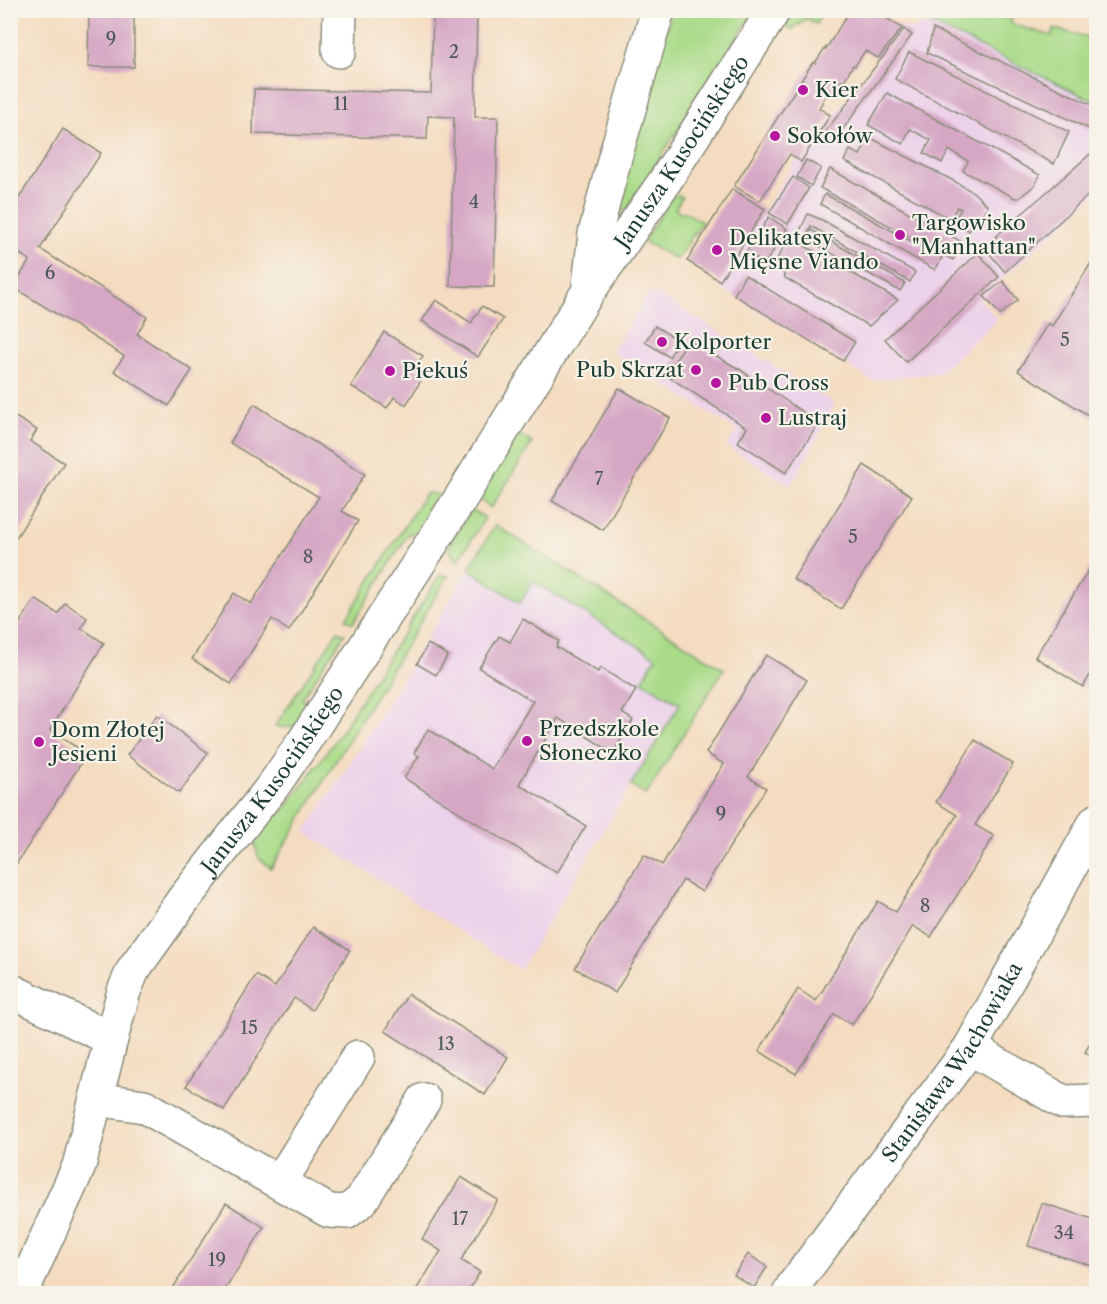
<svg xmlns="http://www.w3.org/2000/svg" width="1107" height="1304" font-family="'Libre Caslon Text',serif">
<rect width="100%" height="100%" fill="#f7f3e8"/>
<filter id="ink" filterUnits="userSpaceOnUse"><feTurbulence type="fractalNoise" baseFrequency=".0167" numOctaves="2"/><feDisplacementMap in="SourceGraphic" scale="12" xChannelSelector="R" yChannelSelector="G"/><feConvolveMatrix kernelMatrix="1 2 1 2 8 2 1 2 1" color-interpolation-filters="sRGB"/></filter>
<filter id="wash" filterUnits="userSpaceOnUse"><feTurbulence type="fractalNoise" baseFrequency=".008" numOctaves="4" result="noise"/><feDisplacementMap in="SourceGraphic" scale="24" xChannelSelector="R" yChannelSelector="G"/><feGaussianBlur stdDeviation="1.35" result="paint"/><feColorMatrix in="noise" values="0 0 0 0 0 0 0 0 0 0 0 0 0 0 0 0 0 1.4 0 .05"/><feComposite in="paint" operator="in"/></filter>
<g filter="url(#wash)">
<rect width="100%" height="100%" fill="#f4dcc0"/>
<!-- built -->
<g fill="#ecd1ea">
<path d="M930,23L1096,102V194L980,299L997,320L939,373L871,380L718,286L796,160L801,163L835,114L904,27L910,30Z"/>
<path d="M648,294H658L835,404L791,486L727,446L737,430L612,352Z"/>
<path d="M469,569L520,602L532,581L656,657L642,681L680,704L520,970L305,832L360,748Z"/>
</g>
<!-- green -->
<g fill="#aadb89" stroke="#648c5e" stroke-width="1.5">
<path d="M672,11H754L626,211L615,208Z"/>
<path d="M789,11H822V13L816,24L806,18L800,25L798,24L792,30L785,25L786,15Z"/>
<path d="M924,11H978L1012,19L1011,24L1052,36L1054,29L1096,39V102L930,23Z"/>
<path d="M679,195L682,197L675,209L683,213L685,212L702,222L677,260L643,241L673,196Z"/>
<path d="M516,433L532,443L491,508L476,497Z"/>
<path d="M431,493L436,494L444,498L420,535L409,533L353,623L346,619L425,494Z"/>
<path d="M471,509L485,518L458,561L451,553L448,547Z"/>
<path d="M495,525L724,669L646,795L631,785L680,704L642,681L656,657L533,581L520,603L469,569Z"/>
<path d="M440,575L448,576L271,868L259,858L252,835L268,814L282,813L335,741Z"/>
<path d="M338,631L345,634L302,698L307,704L308,712C300,726 291,730 275,726Z"/>
</g>
<g id="blocks">
<!-- building -->
<g fill="#d5a7c5">
<path d="M89,10H134V67H88Z"/>
<path d="M433,10H477L475,117H498L494,287L450,286L454,117L428,116L427,139L253,134L254,89L431,93Z"/>
<path d="M850,10H874L902,28L878,58L865,51L855,66L853,65L844,81L842,80L833,95L828,92L819,108L830,115L801,162L790,154L760,201L734,186L813,62L815,63L825,48L826,49Z"/>
<path d="M904,29L912,35L832,144L822,136Z"/>
<path d="M933,29L1096,107V132L927,53Z"/>
<path d="M909,52L1069,132L1054,164L895,79Z"/>
<path d="M887,93L1040,175L1035,185L1019,198H1015L963,171L968,161L949,150L942,163L924,153L931,140L910,129L903,144L868,125Z"/>
<path d="M63,129L101,153L40,249L147,317L137,334L192,370L169,406L114,371L124,356L13,287L30,260L10,248V212Z"/>
<path d="M869,137L952,180L973,192L988,206L969,231L954,220L961,209L957,207L950,219L844,161L850,150L860,155Z"/>
<path d="M1096,149V188L1005,272L984,247Z"/>
<path d="M806,160L821,168L811,186L797,177Z"/>
<path d="M830,169L962,242L953,260L820,188Z"/>
<path d="M793,177L809,188L788,224L769,213Z"/>
<path d="M732,189L765,209L720,281L687,261Z"/>
<path d="M825,194L942,258L935,270L820,204Z"/>
<path d="M808,214L822,220L915,272L910,282L811,226L805,238L798,235Z"/>
<path d="M769,217L787,229L765,264L746,252Z"/>
<path d="M811,230L905,283L900,291L806,239Z"/>
<path d="M790,237L898,300L869,326L785,278L778,257Z"/>
<path d="M978,253L999,277L906,362L885,339Z"/>
<path d="M1096,255V334L1089,346L1096,351V420L1018,371L1048,323L1052,326Z"/>
<path d="M745,275L855,342L843,361L734,295Z"/>
<path d="M1003,281L1018,300L1000,315L984,296Z"/>
<path d="M436,300L471,323L482,306L503,319L478,357L422,321Z"/>
<path d="M655,326L679,341L669,357L645,342Z"/>
<path d="M384,332L423,356L415,368L425,374L406,405L394,397L387,408L351,386Z"/>
<path d="M688,340L739,369L819,423L786,473L738,442L747,428L666,375Z"/>
<path d="M619,388L670,418L603,530L552,501Z"/>
<path d="M254,404L365,474L342,511L358,521L289,631L272,619L231,684L192,659L234,593L251,604L319,497L230,443Z"/>
<path d="M14,416L37,430L30,441L64,463L10,547V421Z"/>
<path d="M864,465L912,496L841,609L793,579Z"/>
<path d="M1096,558V665L1083,687L1035,657Z"/>
<path d="M35,599L58,614L65,603L87,618L81,628L104,643L50,730L87,754L10,874V638Z"/>
<path d="M523,619L559,641L556,647L598,672L601,668L636,690L622,713L633,720L613,753L558,718L519,784L586,826L557,873L404,778L419,756L414,753L428,729L492,769L533,701L479,668L499,636L510,642Z"/>
<path d="M428,644L448,655L436,675L417,664Z"/>
<path d="M766,655L807,680L748,777L766,788L702,892L683,880L615,993L575,968L644,855L662,865L708,789L724,764L706,753Z"/>
<path d="M157,715L208,753L179,793L127,755Z"/>
<path d="M975,740L1013,764L975,825L994,836L931,937L913,926L852,1025L834,1014L796,1074L759,1051L798,989L816,1001L878,901L896,912L957,815L936,802Z"/>
<path d="M313,927L350,950L312,1010L294,998L224,1110L186,1086L256,975L275,987Z"/>
<path d="M408,994L508,1057L485,1095L385,1031Z"/>
<path d="M1096,1033V1059L1085,1052Z"/>
<path d="M461,1177L498,1200L461,1260L480,1272L467,1293H414L441,1251L422,1239Z"/>
<path d="M226,1203L264,1227L223,1293H170Z"/>
<path d="M1042,1203L1096,1220V1267L1028,1246Z"/>
<path d="M748,1254L767,1267L754,1288L734,1275Z"/>
</g>
</g>
</g>
<g filter="url(#ink)">
<use href="#blocks" fill-opacity="0" stroke="#8a8c7a" stroke-width="1.5"/>
<g fill="none" stroke-linecap="round" stroke-linejoin="round">
<!-- minor casing -->
<g stroke="#8a8c7a" stroke-width="36">
<g id="minor">
<path d="M339,51L340,10"/>
<path d="M589,285L595,234L615,157L658,10"/>
<path d="M10,990L111,1039"/>
<path d="M970,1048L1063,1102L1096,1101"/>
<path d="M96,1099L144,1106L329,1211L347,1212L361,1201L424,1100"/>
<path d="M280,1182L358,1057"/>
<path id="s1" d="M21,1294L79,1166L111,1039L124,991L133,970L183,900L273,786L307,737L462,496L588,292L663,184L774,10"/>
<path id="s2" d="M789,1294L793,1286L970,1048L1096,821"/>
</g>
</g>
<!-- minor -->
<use href="#minor" stroke="#fff" stroke-width="33"/>
</g>
</g>
<!-- markers -->
<g fill="#b5179e" stroke="#f7f3e8" stroke-width="2">
<circle cx="803" cy="90" r="6"/>
<circle cx="775" cy="136" r="6"/>
<circle cx="900" cy="235" r="6"/>
<circle cx="717" cy="250" r="6"/>
<circle cx="662" cy="342" r="6"/>
<circle cx="696" cy="370" r="6"/>
<circle cx="390" cy="371" r="6"/>
<circle cx="716" cy="383" r="6"/>
<circle cx="766" cy="418" r="6"/>
<circle cx="527" cy="741" r="6"/>
<circle cx="39" cy="742" r="6"/>
</g>
<g text-anchor="middle" stroke-width="4.5" stroke-linejoin="round" paint-order="stroke">
<!-- number labels -->
<g font-size="18" fill="#4c5858">
<text x="111" y="45">9</text>
<text x="454" y="58">2</text>
<text x="341" y="110">11</text>
<text x="474" y="208">4</text>
<text x="50" y="279">6</text>
<text x="1065" y="346">5</text>
<text x="599" y="485">7</text>
<text x="853" y="543">5</text>
<text x="308" y="563">8</text>
<text x="721" y="820">9</text>
<text x="925" y="912">8</text>
<text x="249" y="1034">15</text>
<text x="446" y="1050">13</text>
<text x="460" y="1225">17</text>
<text x="1064" y="1239">34</text>
<text x="217" y="1266">19</text>
</g>
<!-- poi labels -->
<g font-size="21" fill="#1f3d34" stroke="#f7f3e8" text-anchor="start">
<text x="815" y="97">Kier</text>
<text x="787" y="143">Sokołów</text>
<text x="912" y="230">Targowisko<tspan x="912" dy="24">"Manhattan"</tspan></text>
<text x="729" y="245">Delikatesy<tspan x="729" dy="24">Mięsne Viando</tspan></text>
<text x="674" y="349">Kolporter</text>
<text x="684" y="377" text-anchor="end">Pub Skrzat</text>
<text x="402" y="378">Piekuś</text>
<text x="728" y="390">Pub Cross</text>
<text x="778" y="425">Lustraj</text>
<text x="539" y="736">Przedszkole<tspan x="539" dy="24">Słoneczko</tspan></text>
<text x="51" y="737">Dom Złotej<tspan x="51" dy="24">Jesieni</tspan></text>
</g>
<!-- street labels -->
<g font-size="21" fill="#1f3d34" stroke="#f7f3e8">
<text dy="7" stroke="none"><textPath href="#s1" startOffset="1330">Janusza Kusocińskiego</textPath></text>
<text dy="7" stroke="none"><textPath href="#s1" startOffset="580">Janusza Kusocińskiego</textPath></text>
<text dy="7" stroke="none"><textPath href="#s2" startOffset="284">Stanisława Wachowiaka</textPath></text>
</g>
</g>
<!-- margin -->
<rect width="1107" height="1304" fill="none" stroke="#f7f3e8" stroke-width="36"/>
</svg>
